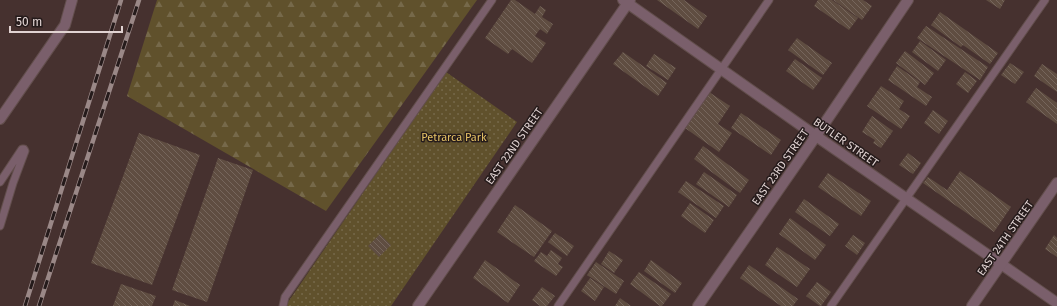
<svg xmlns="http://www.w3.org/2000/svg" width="1057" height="306" font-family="'Fira Sans',sans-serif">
<defs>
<pattern id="green-dots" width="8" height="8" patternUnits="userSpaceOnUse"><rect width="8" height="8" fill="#60512c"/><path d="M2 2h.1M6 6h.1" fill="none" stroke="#76694a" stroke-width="1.8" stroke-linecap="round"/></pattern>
<pattern id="forest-firs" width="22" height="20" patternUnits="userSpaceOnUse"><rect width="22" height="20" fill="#60512c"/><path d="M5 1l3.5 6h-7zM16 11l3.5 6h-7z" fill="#76694a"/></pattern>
<pattern id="building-back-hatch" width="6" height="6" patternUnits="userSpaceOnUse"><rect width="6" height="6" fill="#5f4d41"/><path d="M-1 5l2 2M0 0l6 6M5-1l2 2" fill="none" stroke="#76665c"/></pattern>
</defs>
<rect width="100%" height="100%" fill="#46312f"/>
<!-- green -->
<path fill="url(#green-dots)" d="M446,72L517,122L391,306H287L286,305Z"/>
<!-- forest -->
<path fill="url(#forest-firs)" d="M157,0H477L326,211L127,96Z"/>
<!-- building -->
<g fill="url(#building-back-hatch)">
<path d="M511,0H515L535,14L540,6L546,10L542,17L553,24L547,34L540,29L535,36L546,43L532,63L512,49L508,54L485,38Z"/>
<path d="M657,0H684L707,16L698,29Z"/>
<path d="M818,0H832L858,18L849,30L814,6Z"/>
<path d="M833,0H863L872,6L862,20Z"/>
<path d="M986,0H1005L1000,9Z"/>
<path d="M940,12L998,53L990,64L963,45L961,47L931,25Z"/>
<path d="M926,26L988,67L980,80L917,38Z"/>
<path d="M797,38L832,63L823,75L788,50Z"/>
<path d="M920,41L946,60L938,71L912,52Z"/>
<path d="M905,51L934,73L925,85L896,63Z"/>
<path d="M623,52L667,83L658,96L613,64Z"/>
<path d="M654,54L676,68L668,80L646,66Z"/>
<path d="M795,59L822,78L813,90L786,71Z"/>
<path d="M1010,63L1024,72L1015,84L1001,75Z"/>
<path d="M1042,64L1057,74V92L1034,76Z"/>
<path d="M897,66L920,82L917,87L932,97L926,106L888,80Z"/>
<path d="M965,72L977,81L968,93L956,84Z"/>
<path d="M881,86L904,101L899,109L910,116L901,129L867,106Z"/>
<path d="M1036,88L1057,103V124L1026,102Z"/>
<path d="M709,92L730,106L718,124L732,133L719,152L685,128Z"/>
<path d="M933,110L948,121L939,134L924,123Z"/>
<path d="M741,113L781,140L771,155L731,128Z"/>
<path d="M872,116L893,131L881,148L873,143L875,140L862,132Z"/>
<path d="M139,133L200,155L152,285L91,263Z"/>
<path d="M703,146L749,180L740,193L694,159Z"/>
<path d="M908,153L921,163L913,174L899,165Z"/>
<path d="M218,158L253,170L207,302L172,290Z"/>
<path d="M960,171L1011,207L994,232L923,183L928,177L947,190Z"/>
<path d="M704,172L737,195L729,207L696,184Z"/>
<path d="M828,173L871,201L861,216L818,187Z"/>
<path d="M686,181L724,206L716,218L678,192Z"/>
<path d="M804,199L839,224L830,236L795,212Z"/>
<path d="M690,203L714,220L705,233L681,216Z"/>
<path d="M515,205L552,231L534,257L497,232Z"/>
<path d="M790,218L826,245L815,260L779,234Z"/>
<path d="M555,233L574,246L567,256L548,242Z"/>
<path d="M380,234L391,245L379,257L368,246Z"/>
<path d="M853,235L865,243L857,255L845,246Z"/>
<path d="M1054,235L1057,238V257L1045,249Z"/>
<path d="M777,247L810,269L797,287L765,265Z"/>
<path d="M551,250L562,258L558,264L563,267L556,276L534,261L541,252L547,256Z"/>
<path d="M609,251L623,260L614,273L601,264Z"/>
<path d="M485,260L520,285L508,303L473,278Z"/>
<path d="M651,260L682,283L675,293L644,271Z"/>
<path d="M596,262L624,281L616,294L587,275Z"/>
<path d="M749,265L798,299L793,306H781L740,278Z"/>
<path d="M639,272L671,294L662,306H660L630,284Z"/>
<path d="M590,278L604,287L595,301L581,291Z"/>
<path d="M817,282L831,292L821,306H820L806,296Z"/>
<path d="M121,284L156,296L152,306H113Z"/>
<path d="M542,287L555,296L547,306H540L532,300Z"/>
<path d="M620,298L631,306H615Z"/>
<path d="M175,300L190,306H173Z"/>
</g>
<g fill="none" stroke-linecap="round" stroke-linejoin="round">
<!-- service casing -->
<g stroke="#624e4c" stroke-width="9">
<g id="service">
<path d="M0,182L22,149H24L25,151L13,183L0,226"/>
<path d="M283,306L285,297L492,0"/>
<path d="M558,306L769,0"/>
<path d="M831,306L1045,0"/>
</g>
</g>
<!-- minor casing -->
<g stroke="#624e4c" stroke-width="12">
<g id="minor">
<path d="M623,0L816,136L1001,264L1057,303"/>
<path d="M0,119L65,25L72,0"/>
<path d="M418,306L630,0"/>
<path d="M698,306L816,136L908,0"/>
<path d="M972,306L1057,183"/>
</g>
</g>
<!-- service -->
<use href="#service" stroke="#7a5f6b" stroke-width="7"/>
<!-- minor -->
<use href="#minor" stroke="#7a5f6b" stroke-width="10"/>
<!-- rail casing -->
<g stroke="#9a8887" stroke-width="4.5">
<g id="rail">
<path d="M25,306L121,0"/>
<path d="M39,306L139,0"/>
</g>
</g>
<!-- rail -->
<use href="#rail" stroke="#251b1b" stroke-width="3" stroke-dasharray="9" stroke-linecap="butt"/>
</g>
<g text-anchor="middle" stroke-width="3" stroke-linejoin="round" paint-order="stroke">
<!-- park labels -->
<g font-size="11" fill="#e6c265" stroke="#251b1b">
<text x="454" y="141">Petrarca Park</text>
</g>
<!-- street labels -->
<g font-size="11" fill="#e1d3d2" stroke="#251b1b">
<text transform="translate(846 142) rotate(35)" y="4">BUTLER STREET</text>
<text transform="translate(514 146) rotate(-55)" y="4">EAST 22ND STREET</text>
<text transform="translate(780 167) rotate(-55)" y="4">EAST 23RD STREET</text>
<text transform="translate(1005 238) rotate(-55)" y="4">EAST 24TH STREET</text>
</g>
</g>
<!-- scale -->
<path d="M10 26v6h112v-6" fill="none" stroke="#e1d3d2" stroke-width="2"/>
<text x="16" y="26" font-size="12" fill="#e1d3d2" stroke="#251b1b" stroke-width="3" paint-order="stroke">50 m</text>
</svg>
